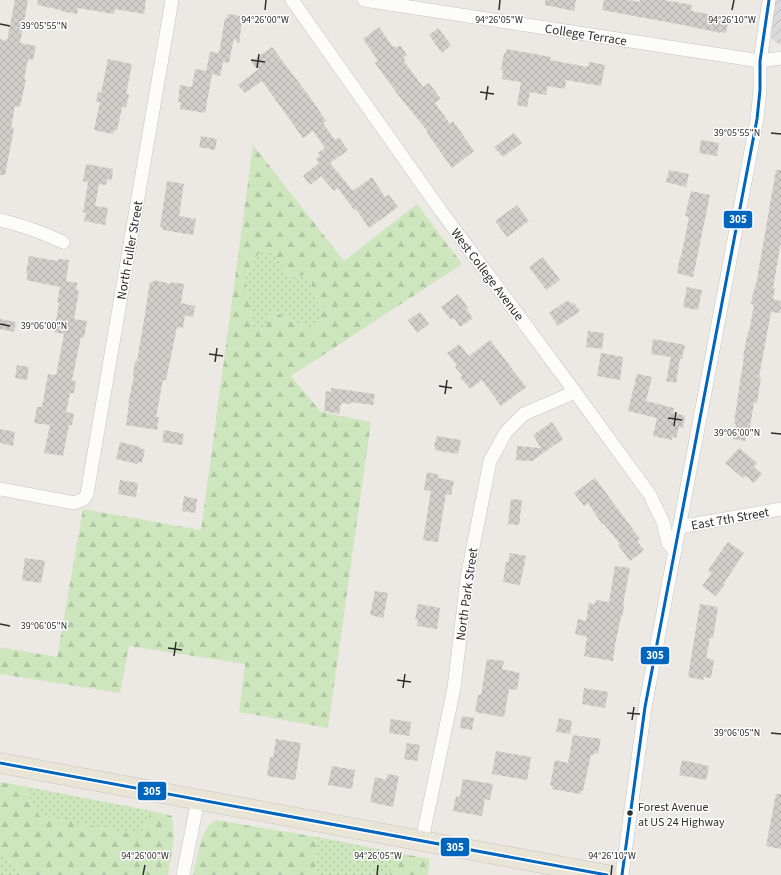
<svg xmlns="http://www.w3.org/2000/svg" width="781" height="875" font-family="'Source Sans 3',sans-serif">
<defs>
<pattern id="industrial-furrows" width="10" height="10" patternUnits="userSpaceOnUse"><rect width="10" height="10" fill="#dcd9db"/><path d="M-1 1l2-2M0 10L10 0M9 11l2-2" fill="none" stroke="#bdbbbc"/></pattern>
<pattern id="grass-dots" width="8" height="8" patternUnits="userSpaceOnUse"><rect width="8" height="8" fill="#cee6be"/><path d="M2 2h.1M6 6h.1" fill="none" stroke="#b1c6a4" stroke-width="1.8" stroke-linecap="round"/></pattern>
<pattern id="forest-firs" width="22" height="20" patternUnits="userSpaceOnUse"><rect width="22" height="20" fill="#cee6be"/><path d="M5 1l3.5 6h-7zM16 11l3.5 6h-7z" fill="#b1c6a4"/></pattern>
<pattern id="building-cross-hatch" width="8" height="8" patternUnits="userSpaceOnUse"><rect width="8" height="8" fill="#d1cecb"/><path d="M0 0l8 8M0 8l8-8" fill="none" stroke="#b4b1af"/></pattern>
</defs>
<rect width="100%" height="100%" fill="#ece8e4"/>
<!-- industrial -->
<path fill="url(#industrial-furrows)" d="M773,0H781V45L777,43L772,39L769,34Z"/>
<!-- grass -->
<g fill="url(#grass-dots)">
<path d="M269,252L281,261L298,277L306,274L310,279L316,300L321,305L319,323L314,331L295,322L276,312L269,317L266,327L260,331L253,327L245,277L258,254Z"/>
<path d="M23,786L152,811L140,835L39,816Z"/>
<path d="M317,837L393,852L390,875H315Z"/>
<path d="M0,850L21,875H0Z"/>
</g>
<!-- forest -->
<g fill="url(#forest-firs)" fill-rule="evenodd">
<path d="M253,145L344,261L417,204L462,264L291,376L321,412L371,422L328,728L239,712L245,664L129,646L120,693L0,674V647L57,657L83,509L201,530ZM269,252L281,261L285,275L298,277L306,274L310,279L316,300L321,305L319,323L314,330L295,322L275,312L269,317L266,327L260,331L253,327L245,277L258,254Z"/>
<path d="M0,782L23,786L39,816L140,835L152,811L172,816L174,839L168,875H21L0,850Z"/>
<path d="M216,820L317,837L315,875H193L201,840L208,826Z"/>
<path d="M393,852L430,859L428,875H390Z"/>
</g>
<!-- building -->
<g fill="url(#building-cross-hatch)">
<path d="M15,0H28L20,43L36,46L33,60L28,59L24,79L26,80L20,107L15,106L11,127L14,128L5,175H0V39L7,41Z"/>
<path d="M38,0H146L144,14L115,9L114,14L78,8L77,14L61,11V10L37,5Z"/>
<path d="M545,0H576L574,11L545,5Z"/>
<path d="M604,0H627L640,2V0H663L692,5L691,11L729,18L726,33L720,32V33L688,26L602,10Z"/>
<path d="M228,14L240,16V21H242L239,44L234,38L229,63L223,62L220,76L212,74L205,113L180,109L181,102H178L180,85L192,87L195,69L206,71L210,52L219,53L225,18L227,19Z"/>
<path d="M379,27L393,47L395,46L396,48L400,45L407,55L403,58L405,60L404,61L423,87L429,83L441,99L435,103L450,124L453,121L474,151L452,168L427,133L428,132L399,96L375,63L378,61L376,59H377L363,39Z"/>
<path d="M438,28L451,45L442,53L429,35Z"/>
<path d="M272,47L312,100L326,121L323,123L335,140L339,138L348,150L330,163L353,191L372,177L385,197L389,195L398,207L369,228L356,209L354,210L338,188L334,191L321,176L310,185L303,176L319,163L316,159L320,156L318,153L325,148L313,131L303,138L262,81L245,93L238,85L260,68H256L251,62Z"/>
<path d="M507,49L551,57L550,60L588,67L589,62L605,65L601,86L566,80L565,89L548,86L546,95L530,92L527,107L517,105L521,82L502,79L503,70H501L504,53H506Z"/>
<path d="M108,59L132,64L126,94L129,95L126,107H122L117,131L114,130L113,134L94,130L100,102H96L98,92L101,93Z"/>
<path d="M514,133L522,143L503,157L494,147Z"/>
<path d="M201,136L217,139L215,150L199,147Z"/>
<path d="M701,140L719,143L717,156L699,153Z"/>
<path d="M86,164L113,169L112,180L107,179L106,185L99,184L95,206L108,208L105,225L84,221L86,213L83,212L88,182L83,181Z"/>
<path d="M669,170L689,174L686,187L666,182Z"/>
<path d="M776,170H781V241L773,288H775L773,299L781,301V306L780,313L771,312L759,377L761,378L757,403L754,402L749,434H746L745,441L733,439L736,424L734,423L744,356H743L748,332H749L754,305L751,304L755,285H756Z"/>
<path d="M167,181L184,184L179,216L196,219L193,235L163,230V228L160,227Z"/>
<path d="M691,191L710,195L693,277L677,273L680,257H681L689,217L685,216Z"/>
<path d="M517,205L529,221L507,237L495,221Z"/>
<path d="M29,256L58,261L59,259L69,260L66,281L77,283L76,290L79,291L74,319L87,321L84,338L81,337L72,380L76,381L74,393H70L66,412L74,414L72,425H69L63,456L44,453L50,425L34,423L37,407H42L48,374L56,375L64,334L54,332L59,303L57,302L60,287L26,280L28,274L26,273Z"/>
<path d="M543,257L560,280L546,290L529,267Z"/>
<path d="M154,280L171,284V282L184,284L181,303L195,306L193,317L185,315L183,328L177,327L166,380H163L156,417H159L157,430L126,425L129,404H128L134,376H133L135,361H137L144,320L150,282H153Z"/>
<path d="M687,287L702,290L698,310L683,307Z"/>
<path d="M458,294L468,308L466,309L473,318L460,327L454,318L451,320L441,307Z"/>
<path d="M568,300L571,304L573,302L580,311L558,326L549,313Z"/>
<path d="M420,312L429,324L417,333L408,320Z"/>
<path d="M0,319L16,322L14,332L0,329Z"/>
<path d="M588,331L604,333L602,349L586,347Z"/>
<path d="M653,339L685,345L682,359H680L676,383L666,381L671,357L651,354Z"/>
<path d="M490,340L526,387L501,406L482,380L470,389L460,377L462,375L455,367L457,365L447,353L459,344L469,356Z"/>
<path d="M601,353L623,357L620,380L597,376Z"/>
<path d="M17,365L29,367L27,380L15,378Z"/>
<path d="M637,374L652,377L646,401L674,408L673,413L685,416L683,428L679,427L676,438L672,437V440L653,436L657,418L628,411Z"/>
<path d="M331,388L375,394L373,405L351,402V404L341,403L339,414L324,411L326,391L331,392Z"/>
<path d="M552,422L563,439L532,461L516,460L517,446L541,448L533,435Z"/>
<path d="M0,429L15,432L13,446L0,443Z"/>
<path d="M164,430L184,434L182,445L162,442Z"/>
<path d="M437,436L461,440L458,454L435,450V447H434Z"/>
<path d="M120,442L140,447V448L145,450L142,463L138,462L137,464L116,459Z"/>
<path d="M739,448L757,463L754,467L762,474L754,483L746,476L743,478L725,463Z"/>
<path d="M427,472L439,475L438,478L454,481L451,495L446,494L438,542L423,540L431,491L424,490Z"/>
<path d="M595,478L640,539L637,541L644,550L630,561L618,545L620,544L603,523L602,524L588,503L584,506L574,493Z"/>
<path d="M120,480L138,483L136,497L118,494Z"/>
<path d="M184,496L197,499L195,513L182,511Z"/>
<path d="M511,499L522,500L519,525L508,524Z"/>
<path d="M728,542L744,553L724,583L725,584L716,596L702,586L712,573L708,570Z"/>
<path d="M510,553L526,556L520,585L503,582L506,562H508Z"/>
<path d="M25,558L45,561L41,583L22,580Z"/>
<path d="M615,566L630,568L623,604L624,605L623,615H622L620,621L615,645L613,661L584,656L587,637L575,634L578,619L586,621L589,603L595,604L596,600L609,602Z"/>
<path d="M375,591L388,593L383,618L370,615Z"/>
<path d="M418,604L440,608L437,629L417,626L418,620H415Z"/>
<path d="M700,604L718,607L713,638H710L706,658L714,660L711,678L704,677L703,680L688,677Z"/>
<path d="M487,659L504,661L502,669L520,673L517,690L509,689L504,717L475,712L478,695H481Z"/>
<path d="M584,688L608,692L605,708L582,704Z"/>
<path d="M462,716L474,718L472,730L460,728Z"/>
<path d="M559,718L572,721L570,734L556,732Z"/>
<path d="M391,719L411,722L409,736L389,733Z"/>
<path d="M573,735L601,739L598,754L594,753L593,756L591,755L583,791H581L580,794L552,789L553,786L550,785L555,760L568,763Z"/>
<path d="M276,739L301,743L295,780L267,776L270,757H273Z"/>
<path d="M407,743L420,745L417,761L404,759Z"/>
<path d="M496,751L531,757L527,780L492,774Z"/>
<path d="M682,760L709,766L706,780L679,775Z"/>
<path d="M332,766L355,770L352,789L328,785Z"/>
<path d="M388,774L399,776L393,807L370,802L375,777L386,780Z"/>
<path d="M463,779L493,784L490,800L485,799L482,816L453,811L456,796L460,797Z"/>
<path d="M776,794H781V849L766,846Z"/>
</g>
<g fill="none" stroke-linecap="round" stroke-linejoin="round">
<!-- minor casing -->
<g stroke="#c5c4c5" stroke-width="14">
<g id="minor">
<path d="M292,0L441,211L575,392L650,495L663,522L668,543L675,551"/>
<path d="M364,0L760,61L781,58"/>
<path d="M0,220C22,225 42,232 63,242"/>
<path d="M0,489L74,503L84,499L87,494L172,0"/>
<path d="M679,527L781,509"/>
<path d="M422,840L454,688L467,578L490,461L506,432L524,414L575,392"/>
<path d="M183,875L198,800"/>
<path d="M622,875L645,707L757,119L760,90V61L769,0"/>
</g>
</g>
<!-- primary casing -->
<g stroke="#c6c5c4" stroke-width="21">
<path id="primary" d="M0,763L607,875"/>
</g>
<!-- minor -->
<use href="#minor" stroke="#fcfcfb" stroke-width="13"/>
<!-- primary -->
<use href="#primary" stroke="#e8e4d6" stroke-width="20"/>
<!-- bus-1 casing -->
<g stroke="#fff" stroke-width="6">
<g id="bus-1">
<path d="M0,763L607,875"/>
<path d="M622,875L645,707L757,119L760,90V61L769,0"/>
</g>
</g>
<!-- bus-1 -->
<use href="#bus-1" stroke="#0065bd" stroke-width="3"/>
</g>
<!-- ticks -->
<path fill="none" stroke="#2e2e2e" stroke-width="1.5" d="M265,10L266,0M499,10L500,0M732,10L734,0M0,24L10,26M251,60L265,62M257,68L259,54M480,92L494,94M486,100L488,86M771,133L781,134M0,324L10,326M209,354L223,356M215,362L217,348M439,386L452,388M445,394L447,380M668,418L682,420M674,426L676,412M771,433L781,434M0,624L10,626M168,648L182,650M174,656L176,642M397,680L411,682M403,688L405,674M627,713L640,714M632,720L634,707M771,733L781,734M143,875L145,865M377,875L378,865M611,875L612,865"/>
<!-- markers -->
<circle fill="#2e2e2e" stroke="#fff" stroke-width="1.5" cx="630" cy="813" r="3.5"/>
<g text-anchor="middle" stroke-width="3" stroke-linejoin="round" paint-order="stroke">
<!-- bus labels -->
<g font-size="12" fill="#2e2e2e" stroke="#fff" text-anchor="start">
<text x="638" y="811">Forest Avenue<tspan x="638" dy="15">at US 24 Highway</tspan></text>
</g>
<!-- street labels -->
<g font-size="13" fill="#2e2e2e" stroke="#fff">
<text transform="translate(586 34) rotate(9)" y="5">College Terrace</text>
<text transform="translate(129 250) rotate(-80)" y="5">North Fuller Street</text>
<text transform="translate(488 274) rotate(53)" y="5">West College Avenue</text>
<text transform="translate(730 518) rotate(-10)" y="5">East 7th Street</text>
<text transform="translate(466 594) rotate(-82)" y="5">North Park Street</text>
</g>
</g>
<g font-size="10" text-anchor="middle" fill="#2e2e2e" stroke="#fff" stroke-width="3" stroke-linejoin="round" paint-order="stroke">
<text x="265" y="23">94°26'00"W</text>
<text x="499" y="23">94°26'05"W</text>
<text x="732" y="23">94°26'10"W</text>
<text x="44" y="29">39°05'55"N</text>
<text x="737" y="136">39°05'55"N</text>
<text x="44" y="329">39°06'00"N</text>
<text x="737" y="436">39°06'00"N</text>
<text x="44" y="629">39°06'05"N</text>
<text x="737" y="736">39°06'05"N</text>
<text x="145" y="859">94°26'00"W</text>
<text x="378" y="859">94°26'05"W</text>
<text x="612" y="859">94°26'10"W</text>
</g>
<g stroke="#fff" stroke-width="1.5">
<rect x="723" y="210" width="30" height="19" rx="4" fill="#0065bd"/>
<rect x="640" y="646" width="30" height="19" rx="4" fill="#0065bd"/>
<rect x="137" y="781" width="30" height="20" rx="4" fill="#0065bd"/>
<rect x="440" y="837" width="30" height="20" rx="4" fill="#0065bd"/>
</g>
<g font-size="11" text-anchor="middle" font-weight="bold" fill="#fff">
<text x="738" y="223">305</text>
<text x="655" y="659">305</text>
<text x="152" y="795">305</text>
<text x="455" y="851">305</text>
</g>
</svg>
